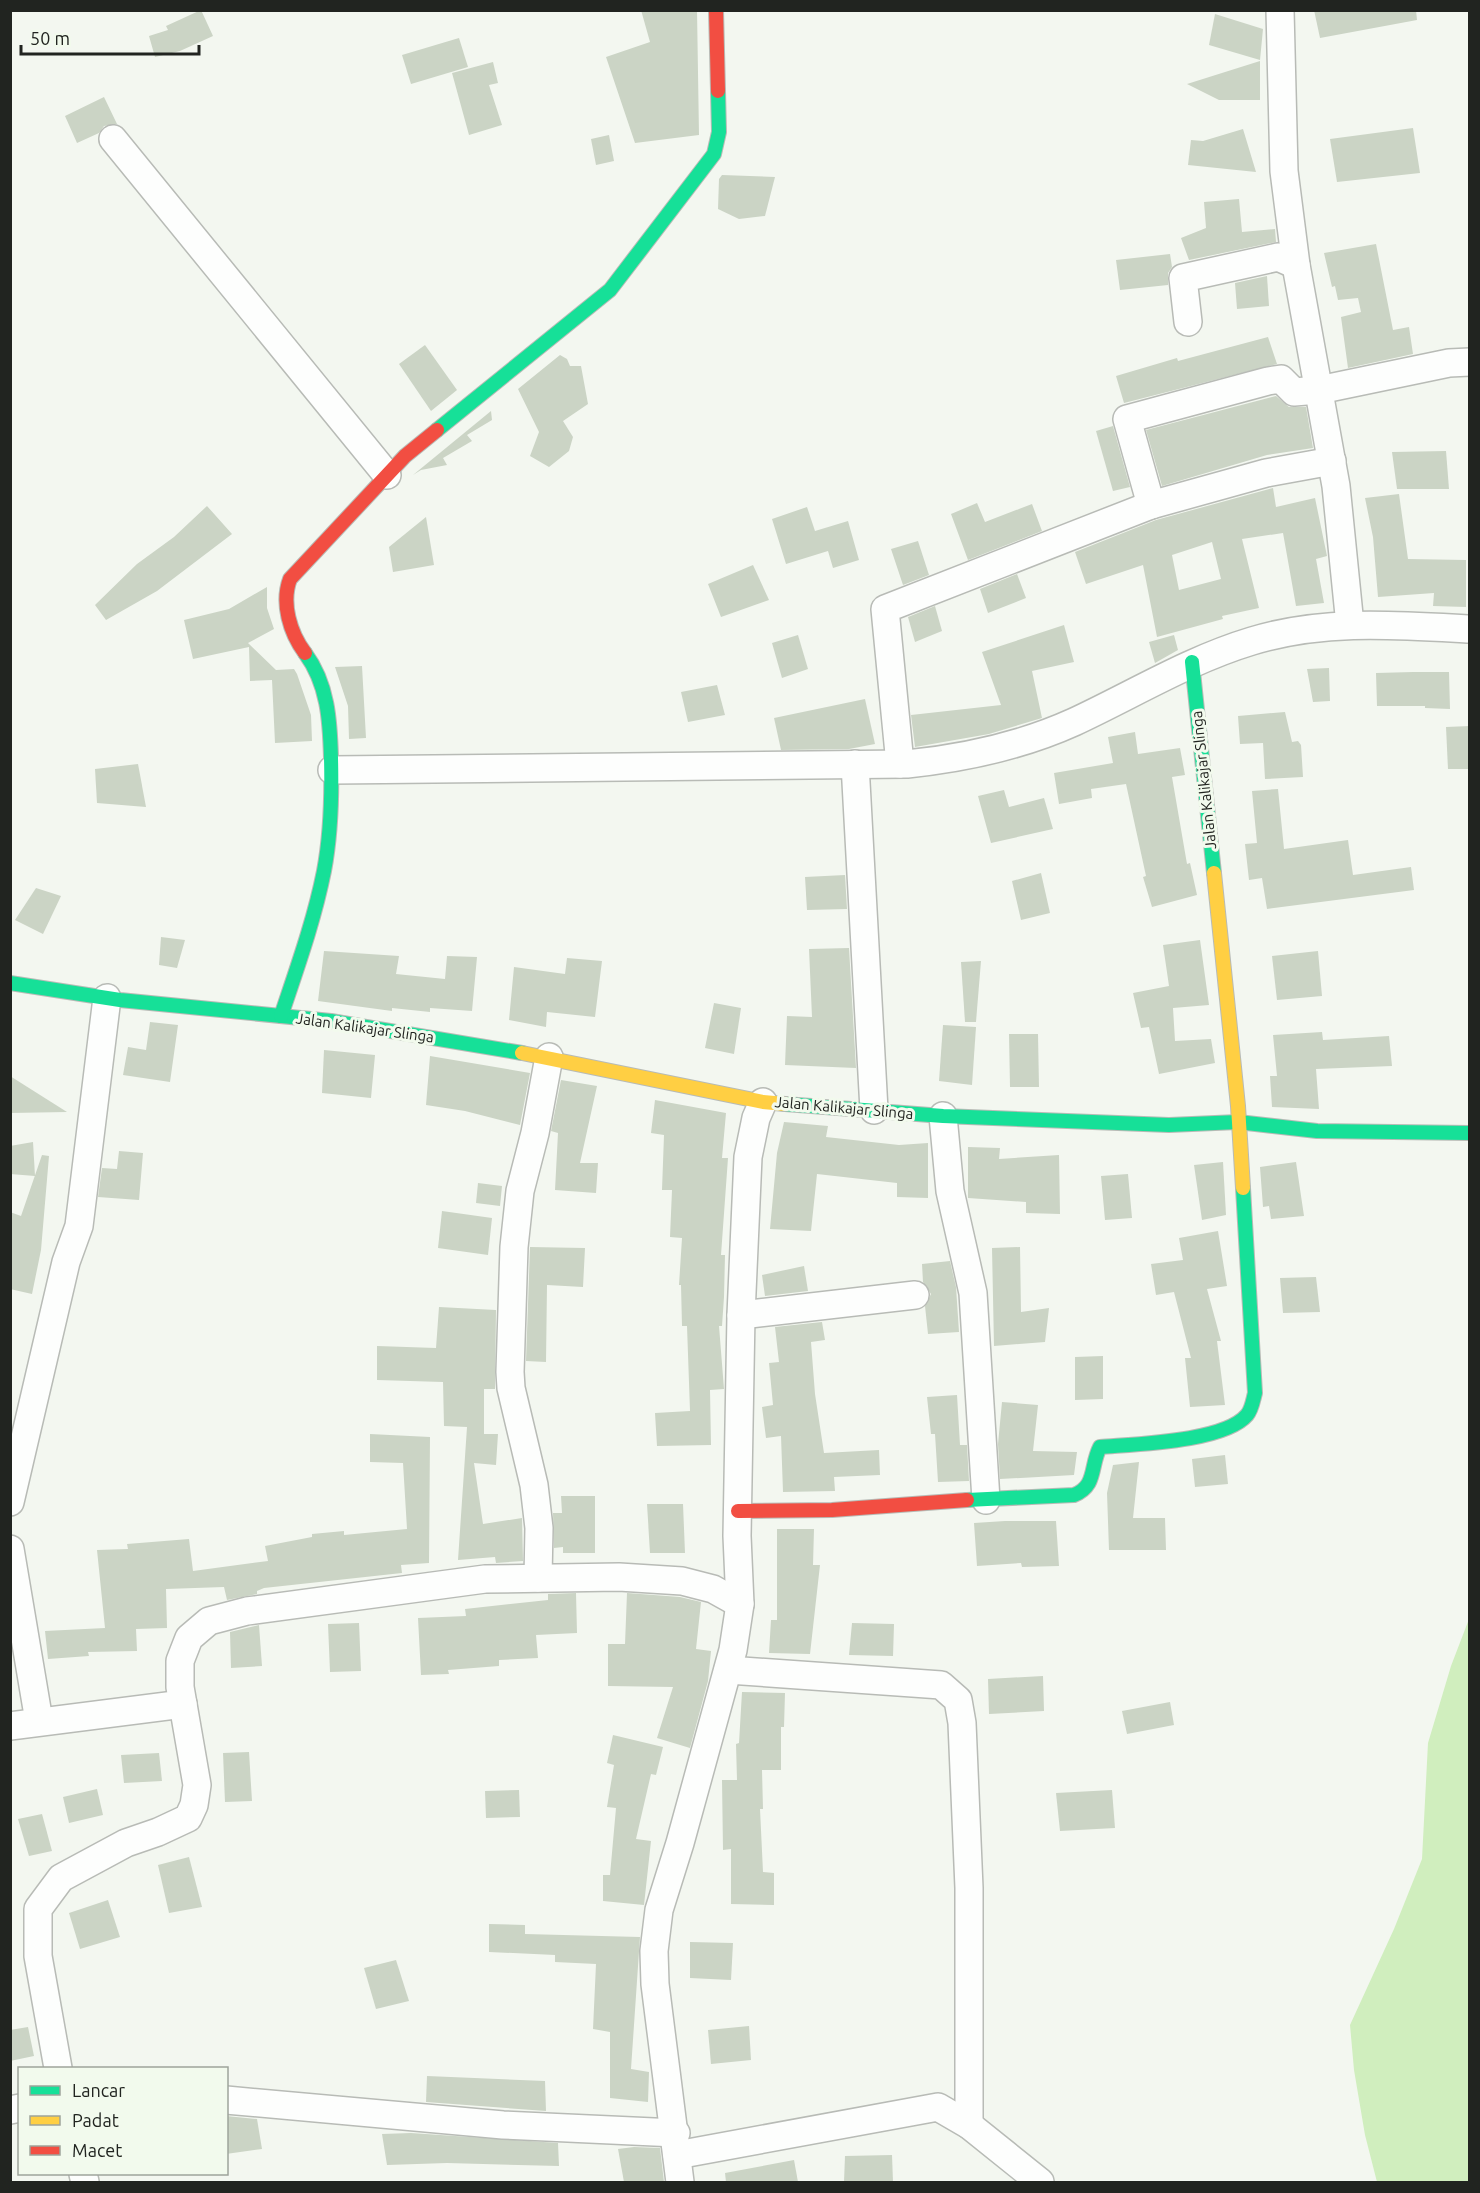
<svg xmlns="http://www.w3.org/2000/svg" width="1480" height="2193" font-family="Ubuntu,sans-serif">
<rect width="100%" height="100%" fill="#f3f7f0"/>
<!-- water -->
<path fill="#d0eebe" d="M1469,1619V2182H1377L1365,2135L1354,2070L1350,2025L1394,1929L1422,1859L1428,1743L1451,1666Z"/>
<!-- building -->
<g fill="#cbd4c5" fill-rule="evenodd">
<path d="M201,10L213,36L180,51L155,57L149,36L168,30L166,26Z"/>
<path d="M641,10H697L699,135L635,143L606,57L650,42Z"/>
<path d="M1314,10H1416L1417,20L1320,38Z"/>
<path d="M1215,14L1263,29L1260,60L1209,45Z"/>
<path d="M459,38L468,67L411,84L402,55Z"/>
<path d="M1260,61V100H1219L1187,84Z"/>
<path d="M493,62L498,83L489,85L502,125L469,135L452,73Z"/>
<path d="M104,97L117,124L104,126L99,133L77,143L65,116Z"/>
<path d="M1413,128L1420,173L1337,182L1330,139Z"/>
<path d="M1243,129L1256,172L1188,165L1191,140L1203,141Z"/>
<path d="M609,135L614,161L596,165L591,139Z"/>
<path d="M722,175L775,177L765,216L739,219L718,209L719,179Z"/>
<path d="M1239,199L1242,232L1275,229L1276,242L1189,260L1181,238L1206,228L1204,202Z"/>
<path d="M1376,244L1393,330L1409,327L1413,354L1348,368L1341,317L1361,312L1358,298L1338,300L1335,286L1332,287L1324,253Z"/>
<path d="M1170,254L1172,267L1168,273V285L1120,290L1116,260Z"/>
<path d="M1267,276L1269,306L1237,309L1235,283Z"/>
<path d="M1268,337L1277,364L1124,403L1116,376L1177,358L1178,361Z"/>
<path d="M425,345L457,390L431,411L399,364Z"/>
<path d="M560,355L567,359L570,366H581L588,404L563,421L573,437L569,451L549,467L530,456L539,432L518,389Z"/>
<path d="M1276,396L1289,407H1306L1313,448L1267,455L1162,486L1146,430Z"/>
<path d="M491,411L492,420L467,435L472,441L443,458L447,465L421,470L413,475Z"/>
<path d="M1113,426L1130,487L1113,491L1096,431Z"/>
<path d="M1446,451L1449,489H1397L1392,452Z"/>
<path d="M1273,488L1276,507L1315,498L1327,556L1316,559L1324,603L1296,606L1283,533L1242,539L1259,608L1222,616L1223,619L1157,637L1143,565L1086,584L1075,552L1156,520ZM1212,542L1221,579L1179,590L1172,555Z"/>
<path d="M1399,494L1408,559L1466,560V607L1433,606L1434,593L1378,597L1373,537L1365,498Z"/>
<path d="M977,503L985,522L1032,504L1042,531L968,560L951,514Z"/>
<path d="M207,506L232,534L157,591L106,620L95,605L137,564L174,537Z"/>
<path d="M807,507L815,531L848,521L859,560L833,568L828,551L786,564L772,519Z"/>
<path d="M426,517L434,565L393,572L389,547Z"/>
<path d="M918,541L929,575L903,585L891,549Z"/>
<path d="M753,565L769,600L721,617L708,584Z"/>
<path d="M1017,574L1026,598L988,613L980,589Z"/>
<path d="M267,587V608L274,629L248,643L276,670L294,669L297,674L311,715L312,741L275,743L272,680L250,681L249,647L193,659L184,620L229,609Z"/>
<path d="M935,606L942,631L915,642L908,617Z"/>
<path d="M1064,625L1074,662L1032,671L1042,718L989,734L915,747L911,715L1001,705L982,652Z"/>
<path d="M798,635L808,669L782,678L772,643Z"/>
<path d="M1174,635L1178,650L1155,663L1149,642Z"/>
<path d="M362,666L366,738L349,739L348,706L335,667Z"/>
<path d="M1329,668L1330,701L1313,702L1307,669Z"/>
<path d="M1413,672H1449L1450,709L1425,708V706H1377L1376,673Z"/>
<path d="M717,685L725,715L688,722L681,692Z"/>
<path d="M865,699L875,744L849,749L781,750L774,718Z"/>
<path d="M1285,712L1292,742L1298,741L1301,745L1303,777L1265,779L1263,743L1240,744L1238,716Z"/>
<path d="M1470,726V769H1448L1446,727Z"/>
<path d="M1135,732L1138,754L1180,748L1185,775L1172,777L1187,864L1190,863L1197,895L1152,907L1143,877L1146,876L1126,784L1091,789L1092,798L1059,804L1054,773L1113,763L1108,737Z"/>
<path d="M138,764L146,807L97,803L95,769Z"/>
<path d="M1278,789L1284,849L1348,840L1353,875L1411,867L1414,890L1267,909L1262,878L1249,880L1245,844L1257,843L1252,791Z"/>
<path d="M1004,790L1009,807L1044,798L1053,829L991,843L978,796Z"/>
<path d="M1041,873L1050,913L1021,920L1012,881Z"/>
<path d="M845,875L847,909L807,910L805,877Z"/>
<path d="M36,888L61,896L43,934L15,920Z"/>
<path d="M161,937L185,940L177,968L159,965Z"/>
<path d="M1200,940L1209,1005L1173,1008L1175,1041L1211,1039L1215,1063L1159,1074L1149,1027L1141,1028L1133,993L1169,986L1163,945Z"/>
<path d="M849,948L856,1068L785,1065L787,1016L812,1017L809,949Z"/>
<path d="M324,951L399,956L396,974L445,979L447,956L477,957L472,1011L430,1008V1012L392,1008V1011L318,1001Z"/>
<path d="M1318,951L1322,996L1277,1000L1272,956Z"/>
<path d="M567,958L602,961L595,1017L547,1012L546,1027L509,1020L514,967L565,974Z"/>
<path d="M981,961L976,1022H965L961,962Z"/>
<path d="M714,1003L741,1008L734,1054L705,1048Z"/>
<path d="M150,1022L178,1025L170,1082L123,1075L128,1047L146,1050Z"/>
<path d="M943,1025L976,1027L972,1085L939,1081Z"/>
<path d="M1322,1032L1323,1040L1389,1036L1392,1066L1316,1069L1319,1109L1272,1107L1270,1076H1277L1273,1035Z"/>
<path d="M1009,1034H1038L1039,1087H1010Z"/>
<path d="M324,1050L375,1055L371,1098L322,1093Z"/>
<path d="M430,1056L530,1073L520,1125L465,1111L426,1105Z"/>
<path d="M10,1076L67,1112L10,1113Z"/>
<path d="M561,1080L597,1086L580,1163H598L596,1193L555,1190L558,1133L551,1131Z"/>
<path d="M655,1100L726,1113L722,1158H728L721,1255H725L724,1297L722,1326H719L724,1389L710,1390L711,1445L657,1446L655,1413L690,1411L687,1326H682L681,1285H679L682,1238L670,1237L672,1190H662L664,1135L651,1133Z"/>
<path d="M784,1122L828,1126L826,1137L899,1145L928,1143V1198L897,1197V1183L817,1174L811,1231L770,1229L777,1153Z"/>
<path d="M33,1142L35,1176L10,1174V1146Z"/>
<path d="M968,1147L1000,1148L999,1159L1059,1155L1060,1214L1026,1213V1202L968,1198Z"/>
<path d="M119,1151L143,1153L139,1200L98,1197L102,1168L117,1169Z"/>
<path d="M42,1155L49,1156L41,1250L32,1294L10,1289V1212L21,1216Z"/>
<path d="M1223,1162L1226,1215L1202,1220L1194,1165Z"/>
<path d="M1296,1162L1304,1216L1271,1219L1269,1206L1263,1207L1260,1167Z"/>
<path d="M1128,1174L1132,1218L1105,1220L1101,1176Z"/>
<path d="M478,1183L502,1186L500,1206L476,1203Z"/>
<path d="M442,1211L492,1218L488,1255L438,1248Z"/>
<path d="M1218,1231L1227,1286L1207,1289L1221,1341H1217L1225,1405L1190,1407L1185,1358H1191L1174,1292L1156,1295L1151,1264L1183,1260L1179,1238Z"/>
<path d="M530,1247L585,1248L583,1287L547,1285L546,1362L526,1361Z"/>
<path d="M1020,1247L1021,1312L1049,1308L1045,1342L994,1346L992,1248Z"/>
<path d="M950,1261L956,1287L959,1332L928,1334L925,1306L931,1294L923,1282L922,1264Z"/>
<path d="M804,1266L808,1291L765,1296L762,1275Z"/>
<path d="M1316,1277L1320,1312L1283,1313L1280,1278Z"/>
<path d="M439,1307L496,1310L495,1389H484V1434H498L496,1465L474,1463L483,1524L522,1518L523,1561L496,1563L495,1557L458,1560L467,1427L444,1426L443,1382L377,1380V1346L436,1348Z"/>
<path d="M822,1322L825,1340L811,1342L815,1394L824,1453L879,1450L880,1475L834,1477L835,1491L783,1492L781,1436L766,1438L762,1407L773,1405L769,1363L779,1362L775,1327Z"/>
<path d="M1103,1356V1399L1075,1400V1357Z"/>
<path d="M957,1395L960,1445H967L969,1481L938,1482L935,1434H931L927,1397Z"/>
<path d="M1002,1402L1038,1405L1033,1451L1077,1452L1074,1475L1000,1479L998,1444Z"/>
<path d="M370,1434L430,1437L429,1563L401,1565L402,1573L264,1588L257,1591V1594L227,1600L224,1587L166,1589L167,1628L136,1629L137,1651L88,1652L89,1656L48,1659L45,1631L105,1628L97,1550L128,1549L127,1544L189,1539L193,1571L268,1561L265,1546L312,1537V1534L344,1531V1535L407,1529L403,1463L370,1462Z"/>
<path d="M1225,1455L1228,1484L1195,1487L1192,1459Z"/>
<path d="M1139,1462L1133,1518H1165L1166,1550H1109L1107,1493L1113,1465Z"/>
<path d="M561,1496H595V1553H563V1547L554,1548L553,1513H562Z"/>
<path d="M647,1504H683L685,1553H650Z"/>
<path d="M1005,1521H1056L1059,1566L1022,1567L1021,1563L977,1566L974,1523Z"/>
<path d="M777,1529H814L813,1565H820L810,1654L769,1653L771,1620H777Z"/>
<path d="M576,1593L577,1633L536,1635L538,1658L499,1660V1666L448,1670L449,1674L421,1675L418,1618L466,1616L465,1609L548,1600V1594Z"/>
<path d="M627,1593L680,1597L701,1602L696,1649L711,1651L708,1681L690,1748L657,1738L673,1687L608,1686V1644H625Z"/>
<path d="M359,1623L361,1671L330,1672L328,1624Z"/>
<path d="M852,1623L894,1624L893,1656L849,1655Z"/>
<path d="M259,1625L262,1666L231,1668L230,1632Z"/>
<path d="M1043,1676L1044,1711L989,1714L988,1679Z"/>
<path d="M742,1692L785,1693L784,1727H781V1770H762L763,1809H760L763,1872L774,1873V1905L731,1904V1849L723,1850L722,1780H737L736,1744L739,1743Z"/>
<path d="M1170,1702L1174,1725L1127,1734L1122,1711Z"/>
<path d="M613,1735L663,1747L656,1775L651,1774L636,1839L651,1841L644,1905L603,1901V1875H610L616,1808L607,1807L614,1765L607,1763Z"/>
<path d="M249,1752L252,1801L225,1802L223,1753Z"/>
<path d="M159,1753L162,1781L124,1783L121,1755Z"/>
<path d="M97,1789L103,1815L69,1823L63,1797Z"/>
<path d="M519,1790L520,1817L486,1818L485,1791Z"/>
<path d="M1112,1790L1115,1828L1060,1831L1056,1793Z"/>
<path d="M42,1814L52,1851L29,1856L18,1819Z"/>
<path d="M189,1857L202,1907L169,1913L158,1865Z"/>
<path d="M108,1900L120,1937L80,1949L69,1913Z"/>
<path d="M489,1924L525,1925V1934L640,1937L631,2069L649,2072L648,2102L610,2098V2032L593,2029L596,1964L555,1962V1955L489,1952Z"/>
<path d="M690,1942L733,1943L731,1980L690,1978Z"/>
<path d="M396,1960L409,2001L376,2009L364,1968Z"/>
<path d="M749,2026L751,2060L711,2064L708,2030Z"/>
<path d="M28,2027L34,2056L10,2061V2030Z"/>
<path d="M427,2076L545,2081L546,2111L426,2102Z"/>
<path d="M226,2116L257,2119L262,2149L226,2154Z"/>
<path d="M411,2133L558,2143L559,2166L447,2163L387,2165L382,2134Z"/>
<path d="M634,2147L660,2148L664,2182H624L618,2149Z"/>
<path d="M892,2155L893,2182H844L845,2156Z"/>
<path d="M794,2160L798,2182H726L725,2173Z"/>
</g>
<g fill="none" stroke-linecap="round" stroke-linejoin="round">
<!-- street casing -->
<g stroke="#b8bbb6" stroke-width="30">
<g id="street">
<path d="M1280,10L1284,171L1296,265L1336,486L1350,625"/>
<path d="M113,139L387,475"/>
<path d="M1188,322L1183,278L1278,257L1296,265"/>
<path d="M1151,505L1127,419L1268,381L1281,379L1294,392L1319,390L1449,363L1470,362"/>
<path d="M855,764L874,1110"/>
<path d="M900,764L885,609L1151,505L1266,473L1332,461"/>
<path d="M332,770L907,764C965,758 1021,746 1074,722C1134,694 1189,660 1252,641C1323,619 1397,625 1470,629"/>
<path d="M943,1116L950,1191L973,1293L986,1500"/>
<path d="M741,1315L915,1295"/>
<path d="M10,1502L66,1262L79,1226L107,998"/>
<path d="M10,1549L39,1721"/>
<path d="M538,1578L539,1528L534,1485L511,1388L510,1372L514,1247L520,1191L535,1133L549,1057"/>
<path d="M728,1670L941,1685L958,1700L962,1723L969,1888V2125"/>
<path d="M10,1726L183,1704"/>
<path d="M58,2068L38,1956V1909L61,1878L126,1843L158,1832L188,1818L194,1805L197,1785L180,1687V1661L189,1638L209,1621L247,1611L485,1579L619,1577L682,1581L713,1589L740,1604"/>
<path d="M226,2100L503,2125L676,2133"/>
<path d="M10,2110L20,2108"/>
<path d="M677,2155L938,2107L969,2125L1040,2182"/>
<path d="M83,2174L85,2182"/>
<path d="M680,2182L655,1984L654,1951L659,1910L680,1843L733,1650L740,1604L737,1536L741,1315L748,1157L756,1118L763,1102"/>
</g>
</g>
<!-- fast casing -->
<g stroke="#b8bbb6" stroke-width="16">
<g id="fast">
<path d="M437,430L610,290L714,154L719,132L718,91"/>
<path d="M1192,662L1214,873"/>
<path d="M10,983L120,1000L331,1021L522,1053"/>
<path d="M281,1016C297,968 314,921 324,871C331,834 332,796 331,758C330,721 328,684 305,653"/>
<path d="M785,1104L943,1116L1169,1125L1238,1122L1317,1131L1470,1133"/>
<path d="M967,1500L1074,1495C1097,1486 1090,1466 1100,1447C1135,1444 1224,1442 1247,1415C1252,1409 1253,1400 1255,1393L1243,1188"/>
</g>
</g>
<!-- slow casing -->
<g stroke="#b8bbb6" stroke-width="16">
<g id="slow">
<path d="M1214,873L1238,1106L1243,1188"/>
<path d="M522,1053L763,1102L785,1104"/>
</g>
</g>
<!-- jam casing -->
<g stroke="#b8bbb6" stroke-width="16">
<g id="jam">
<path d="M716,10L718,91"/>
<path d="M305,653C290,633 281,603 290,579L405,456L437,430"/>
<path d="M738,1511L832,1510L967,1500"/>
</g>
</g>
<!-- street -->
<use href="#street" stroke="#fdfefd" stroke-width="27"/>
<!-- fast -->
<use href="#fast" stroke="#16e098" stroke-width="14"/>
<!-- slow -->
<use href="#slow" stroke="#ffcf43" stroke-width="14"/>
<!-- jam -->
<use href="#jam" stroke="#f24e42" stroke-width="14"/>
</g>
<g text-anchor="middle" stroke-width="6" stroke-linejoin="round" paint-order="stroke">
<!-- street labels -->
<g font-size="15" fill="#212420" stroke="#f2faed">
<text transform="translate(1204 780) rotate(-96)" y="5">Jalan Kalikajar Slinga</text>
<text transform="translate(365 1028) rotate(8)" y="5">Jalan Kalikajar Slinga</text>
<text transform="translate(844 1108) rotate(5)" y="5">Jalan Kalikajar Slinga</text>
</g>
</g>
<!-- border -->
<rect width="1480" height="2193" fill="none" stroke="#212420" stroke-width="24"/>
<!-- legend -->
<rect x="18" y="2067" width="210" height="108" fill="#f2faed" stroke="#9ea49b" stroke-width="1.5"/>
<rect x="30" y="2086" width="30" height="9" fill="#16e098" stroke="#9ea49b" stroke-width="1.5"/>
<text x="72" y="2097" font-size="18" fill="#212420">Lancar</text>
<rect x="30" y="2116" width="30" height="9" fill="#ffcf43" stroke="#9ea49b" stroke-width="1.5"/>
<text x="72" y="2127" font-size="18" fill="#212420">Padat</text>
<rect x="30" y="2146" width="30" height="9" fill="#f24e42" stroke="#9ea49b" stroke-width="1.5"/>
<text x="72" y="2157" font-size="18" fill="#212420">Macet</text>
<!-- scale -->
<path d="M21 45v9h178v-9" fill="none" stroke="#212420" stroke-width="3"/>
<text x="30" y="45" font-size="18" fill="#212420" stroke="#f2faed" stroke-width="4.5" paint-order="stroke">50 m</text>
</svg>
